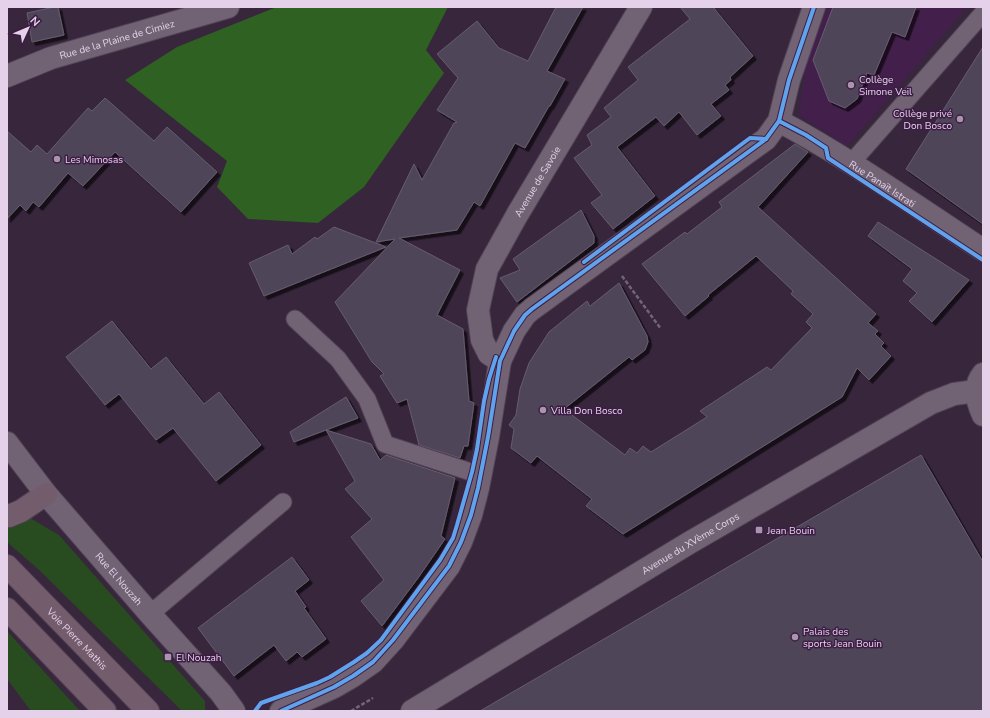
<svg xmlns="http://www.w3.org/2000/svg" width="990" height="718" font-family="'Nunito Sans',sans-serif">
<defs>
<filter id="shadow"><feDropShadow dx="3.5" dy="3.5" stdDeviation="0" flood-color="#0009"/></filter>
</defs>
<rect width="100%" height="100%" fill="#37263c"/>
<!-- built -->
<path fill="#43204b" d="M828,7H967L847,146L799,115L807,56Z"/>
<!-- green -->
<g fill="#284b20">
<path d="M30,518L59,535L205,701V711H182L38,569L7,542V526L12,525Z"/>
<path d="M7,631L80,711H31L7,679Z"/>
</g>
<!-- forest -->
<path fill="#2f6123" d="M277,7H448L426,50L444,73L364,187L318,223L248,219L217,187L227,161L125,80L177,47L269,10Z"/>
<!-- building -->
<g fill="#504559" stroke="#675b70" filter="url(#shadow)">
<path d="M54,7H58L64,35L32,42L27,13Z"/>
<path d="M556,7H583L547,71L565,79L550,106H549L525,148L515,143L480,206L474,202L457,230L399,238L460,270L437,315L463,329L469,401L474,403L468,446H464L460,458L419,445L407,399L397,403L380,376L384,374L372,362L335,302L395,239L376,242L414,164L422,180L454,123L457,122L437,110L458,78L437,54L477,21L499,48L528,61Z"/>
<path d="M680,7H713L753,56L730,77L731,80L725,85L729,90L711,104L721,116L697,135L679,112L664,126L656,117L617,147L655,196L613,229L591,203L602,195L574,158L592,145L587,135L611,117L604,108L638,80L628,67L690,19Z"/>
<path d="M833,7H916L905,37L892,32L874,75L867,73L857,99L845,108L829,101L813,60Z"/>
<path d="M983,47V224L906,169Z"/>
<path d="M105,98L154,141L167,127L217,172L181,212L115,152L83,186L68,173L39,207L33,202L26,211L20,205L7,219V131L31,152L37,145L47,154L88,108L92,111Z"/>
<path d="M795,144L808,152L758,207L876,314L868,323L878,331L875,334L884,343L881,346L891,356L869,380L857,368L842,397L623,534L586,506L592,499L537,456L531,463L511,448L514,429L509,425L516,415L520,389L529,363L549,332L587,301L590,306L619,283L647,336L648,342L645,350L641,353L632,360L629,357L564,409L625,455L630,448L637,453L643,446L651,452L707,417L700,411L767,367L771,370L812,328L806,322L813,314L791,294L793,291L756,256L708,295L709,296L685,316L642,264L685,232L687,234L722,207L719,202Z"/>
<path d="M581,210L594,236V243L517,302L500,278L520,270L513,259Z"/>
<path d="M878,222L969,280L932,322L909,301L917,293L903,281L912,269L868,236Z"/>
<path d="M334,227L386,247L264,296L249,263L288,245L292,254L315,237L317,239Z"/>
<path d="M112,321L151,369L166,357L204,404L219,392L261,445L216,481L173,428L156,440L119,394L105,405L66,357Z"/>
<path d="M346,397L358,418L326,430L371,444L380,460L386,455L455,478L441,536L445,539L418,578L382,626L361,601L384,580L351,537L372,519L345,489L355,481L326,430L294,442L290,432Z"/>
<path d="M921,455L983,562V711H480Z"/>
<path d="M292,557L309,580L295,591L306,607L304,608L326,639L302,657L297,652L286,661L274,645L234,676L198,628Z"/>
</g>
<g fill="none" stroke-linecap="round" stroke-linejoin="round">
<!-- lane casing -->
<g stroke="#524256" stroke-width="19">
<g id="lane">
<path d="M852,162L983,13"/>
<path d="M295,319L338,359L367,399L385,444L480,475"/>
<path d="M150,614L283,502"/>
</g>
</g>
<!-- street casing -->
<g stroke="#524256" stroke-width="24">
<g id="street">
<path id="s1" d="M7,76L51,58L228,7"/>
<path id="s2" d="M779,121C850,159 916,206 983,250"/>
<path id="s3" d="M500,361L489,354L482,340L478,310L487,269L517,215L641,7"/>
<path d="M983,374C973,386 977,402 983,415"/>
<path d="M281,711L334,687L353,676L373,662L393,640L449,566L461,542L471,515L478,488L488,437L500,361L514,331L525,315L532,309L766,139L779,121L789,80L814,7"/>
<path id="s4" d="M412,711L689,543L931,403L954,394L976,391"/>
</g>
</g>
<!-- secondary casing -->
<g stroke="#524256" stroke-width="24">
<g id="secondary">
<path id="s5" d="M7,443L46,494L150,614L221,693L234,711"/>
</g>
</g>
<!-- highway casing -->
<g stroke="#524256" stroke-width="24">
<g id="highway">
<path d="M7,515L9,516L21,511L46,494"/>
<path id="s6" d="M7,566L148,711"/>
<path d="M7,609L105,711"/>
</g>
</g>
<!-- path -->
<g stroke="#726676" stroke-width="2.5" stroke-dasharray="4 2" stroke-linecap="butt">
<path d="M622,276L661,329"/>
<path d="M351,711L373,698"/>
</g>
<!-- lane -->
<use href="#lane" stroke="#726374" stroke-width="17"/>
<!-- street -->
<use href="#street" stroke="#726374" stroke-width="22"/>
<!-- secondary -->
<use href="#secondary" stroke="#726374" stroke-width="22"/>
<!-- highway -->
<use href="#highway" stroke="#735d6c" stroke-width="22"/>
<!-- cycleway casing -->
<g stroke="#3d1d45" stroke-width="6">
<g id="cycleway">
<path d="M779,121L806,135L826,148L828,158L983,260"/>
<path d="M584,262L750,138L766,139"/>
<path d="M255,711L261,703L317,683L330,677L354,662L367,653L381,640L440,560L453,538L457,525L472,472L477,449L484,401L489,379L496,357"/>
<path d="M281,711L334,687L353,676L373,662L393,640L449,566L461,542L471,515L478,488L488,437L500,361L514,331L525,315L532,309L766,139L779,121L789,80L814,7"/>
</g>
</g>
<!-- cycleway -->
<use href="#cycleway" stroke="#60a3ed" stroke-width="4"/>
</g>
<!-- markers -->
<g fill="#a895ad" stroke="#3d1d45" stroke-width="1.5">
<circle cx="851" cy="85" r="4"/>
<circle cx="960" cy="119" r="4"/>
<circle cx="57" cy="159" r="4"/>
<circle cx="543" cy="410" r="4"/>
<rect x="755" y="526" width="8" height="8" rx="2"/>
<circle cx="795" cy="637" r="4"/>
<rect x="164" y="653" width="8" height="8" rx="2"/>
</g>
<g text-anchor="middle" stroke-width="3" stroke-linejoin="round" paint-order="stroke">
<!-- street labels -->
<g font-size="10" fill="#e5d1ea" stroke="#3d1d45">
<text dy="4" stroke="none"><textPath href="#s1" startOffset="116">Rue de la Plaine de Cimiez</textPath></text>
<text dy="4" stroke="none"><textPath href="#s3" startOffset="202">Avenue de Savoie</textPath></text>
<text dy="4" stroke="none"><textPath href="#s2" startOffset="121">Rue Panaït Istrati</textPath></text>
<text dy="4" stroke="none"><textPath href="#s4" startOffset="325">Avenue du XVème Corps</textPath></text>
<text dy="4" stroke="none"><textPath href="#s5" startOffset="176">Rue El Nouzah</textPath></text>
<text dy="4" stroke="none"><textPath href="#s6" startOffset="101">Voie Pierre Mathis</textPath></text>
</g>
<!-- poi labels -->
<g font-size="10" fill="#e5d1ea" stroke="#3d1d45" text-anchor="start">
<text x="859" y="83">Collège<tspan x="859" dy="12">Simone Veil</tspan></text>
<text x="952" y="117" text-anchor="end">Collège privé<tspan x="952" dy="12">Don Bosco</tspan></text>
<text x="65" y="163">Les Mimosas</text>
<text x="551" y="414">Villa Don Bosco</text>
<text x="767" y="534">Jean Bouin</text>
<text x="803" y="635">Palais des<tspan x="803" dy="12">sports Jean Bouin</tspan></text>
<text x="176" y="661">El Nouzah</text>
</g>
</g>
<!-- border -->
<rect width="990" height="718" fill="none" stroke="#e5d1ea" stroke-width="16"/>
<!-- north arrow -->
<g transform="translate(28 28) rotate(46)" stroke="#3d1d45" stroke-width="3" paint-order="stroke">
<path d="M0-3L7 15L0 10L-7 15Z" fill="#e5d1ea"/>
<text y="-6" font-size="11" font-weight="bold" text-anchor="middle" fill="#e5d1ea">N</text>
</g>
</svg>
